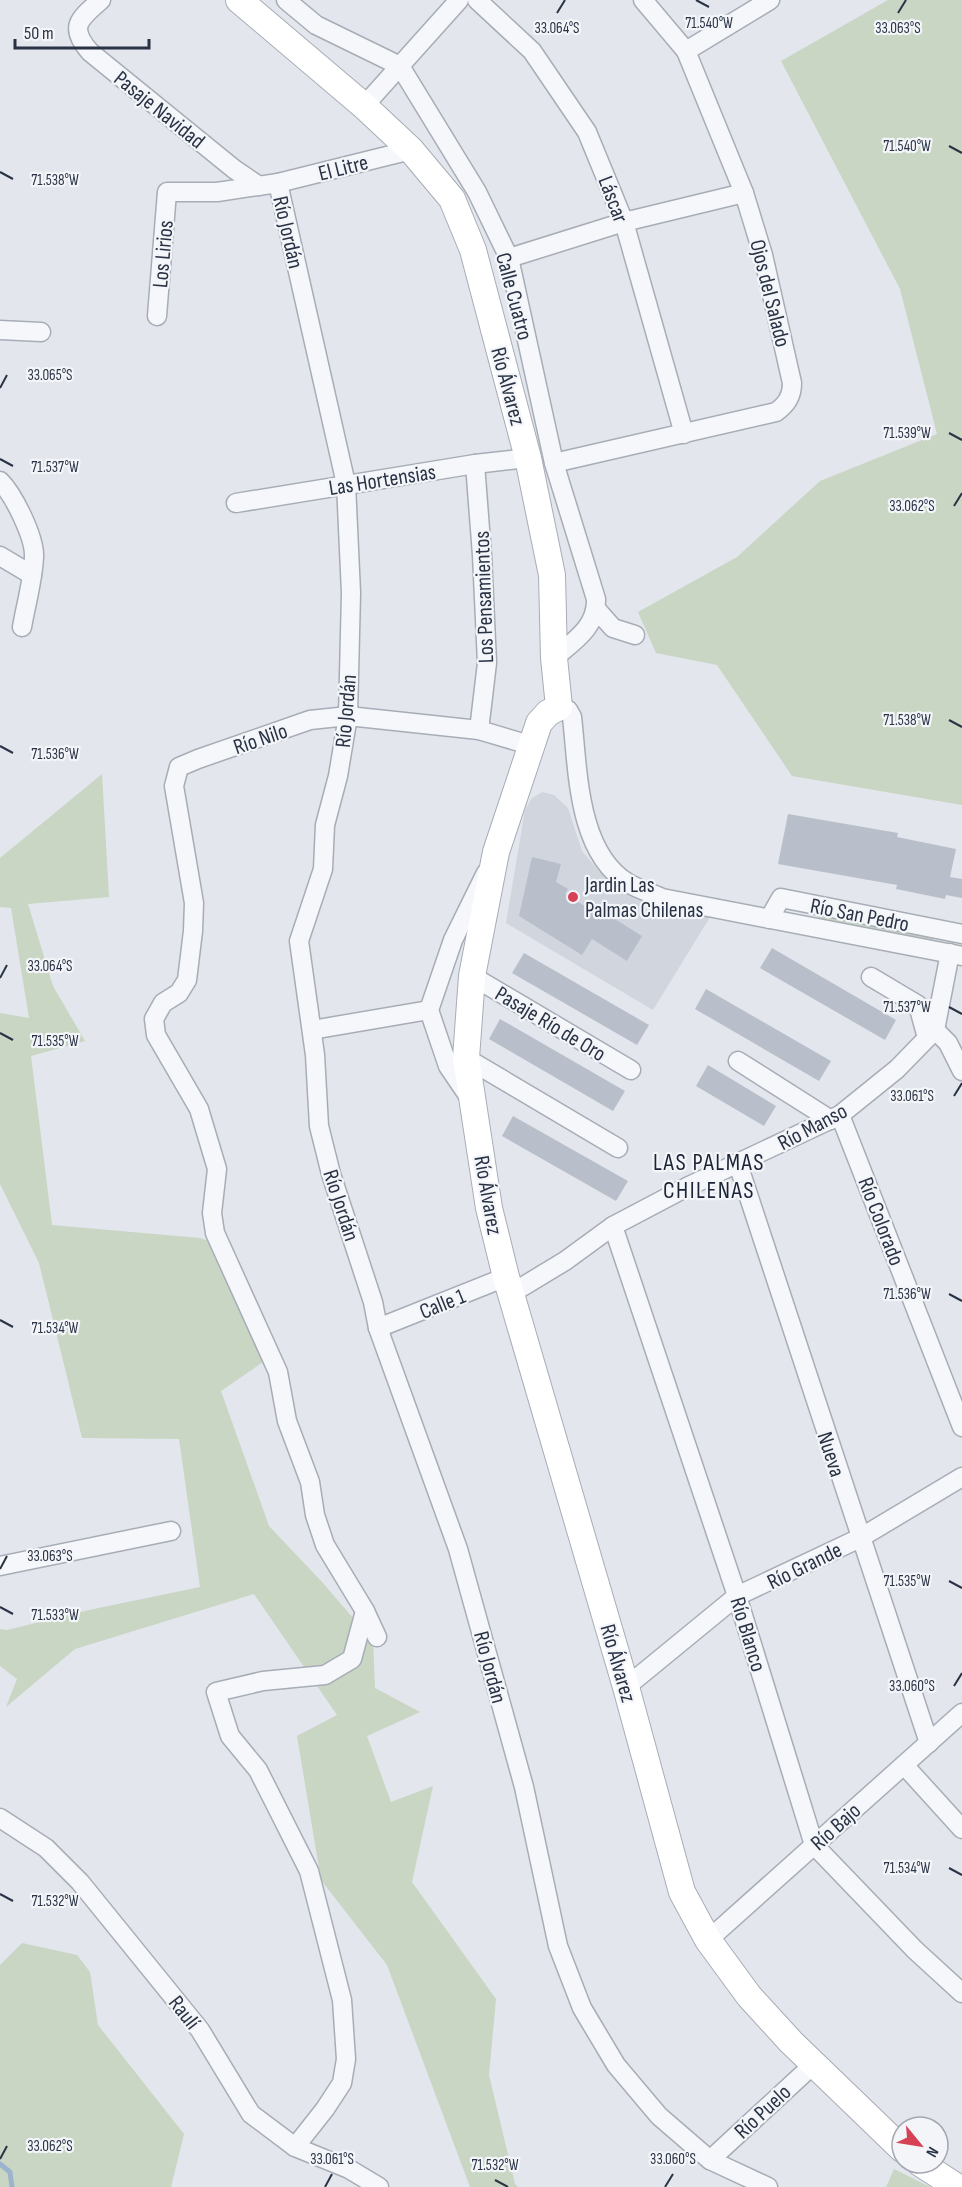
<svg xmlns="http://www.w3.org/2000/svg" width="962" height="2187" font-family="'Sofia Sans Condensed',sans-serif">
<rect width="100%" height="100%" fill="#e3e6ec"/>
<!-- built -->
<path fill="#d0d5de" d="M542,792L554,795L568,808L582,851L599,871L615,886L657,908L710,917L653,1010L506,923L525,810L532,798Z"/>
<!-- green -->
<g fill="#c8d6c3">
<path d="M888,0H962V805L792,776L717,665L656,653L638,612L737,557L820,481L937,434L900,289L781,61Z"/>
<path d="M102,774L109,897L28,904L53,986L85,1041L31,1056L52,1225L200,1238L217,1244L266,1360L221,1391L269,1526L322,1582L373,1641L375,1688L420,1712L367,1736L391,1802L433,1786L412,1882L496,1999L489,2075L515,2184L518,2187H470L387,1965L321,1880L297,1736L337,1715L254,1594L75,1649L6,1707L17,1679L0,1666V1629L7,1630L89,1610L200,1587L179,1439L82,1438L39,1263L0,1184V1013L29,1018L11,908L0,907V858Z"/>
<path d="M818,914L934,937L933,942L817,919Z"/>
<path d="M22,1943L77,1955L90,1972L98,2025L184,2134L171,2187H0V1965Z"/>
<path d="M894,2169L930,2187H886Z"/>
</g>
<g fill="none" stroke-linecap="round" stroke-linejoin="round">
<!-- stream -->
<path stroke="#9cb3ce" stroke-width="5" d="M0,2164L10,2172L12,2187"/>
</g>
<!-- building -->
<g fill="#b9bfca">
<path d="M788,814L898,833L897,837L956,849L950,877L962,879V898L946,895L945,899L896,889L897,885L778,864Z"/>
<path d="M532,857L561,864L556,882L568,889L565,894L591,910L594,906L642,936L627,961L592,939L582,955L519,916Z"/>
<path d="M772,948L896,1020L885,1040L760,968Z"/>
<path d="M524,953L649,1025L637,1045L512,973Z"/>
<path d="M706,989L831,1061L819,1081L695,1009Z"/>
<path d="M500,1019L625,1091L613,1111L489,1039Z"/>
<path d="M708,1065L776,1106L764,1126L696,1086Z"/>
<path d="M513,1116L628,1181L616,1201L502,1136Z"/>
</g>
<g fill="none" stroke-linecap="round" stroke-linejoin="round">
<!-- street casing -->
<g stroke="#a7adb7" stroke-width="21">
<g id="street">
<path d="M101,0C79,19 68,27 90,52L234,169L259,186"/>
<path d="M286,0L316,25L400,66L477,192L509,258L554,463L596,599C597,627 574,641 554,658"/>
<path d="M477,0L532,51L587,132L624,222L684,434"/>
<path d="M686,51L770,0"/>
<path d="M364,106L459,0"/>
<path d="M278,183L346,484L351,593L348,716L338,776L325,825L323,869L299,941L315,1055L319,1126L331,1174L373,1302L378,1328L458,1549L524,1787L558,1946L582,2008L616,2065L659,2116L710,2160L768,2187"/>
<path d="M509,258L624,222L744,193"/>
<path d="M157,316L167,192H217L278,183L411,150"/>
<path d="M0,330L41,332"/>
<path d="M554,463L776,412C787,404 792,396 792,383L763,255L744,193L686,51L643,0"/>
<path d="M475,464L482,555L487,663L479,730"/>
<path d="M0,481C14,495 35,538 34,557C33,580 26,604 22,627"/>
<path d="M236,503L475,464L528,458"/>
<path d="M0,556L32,575"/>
<path d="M597,610L613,628L635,635"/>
<path d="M559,707L568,710L572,717C578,769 577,852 628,883C638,889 651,893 662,898L962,956"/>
<path d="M769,919L781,898L962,934"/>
<path d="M472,976L631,1070"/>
<path d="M871,977L918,1005L927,1038"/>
<path d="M312,1030L429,1010"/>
<path d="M935,1030L948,1043L962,1071"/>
<path d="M466,1058L618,1148"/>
<path d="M738,1061L831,1120"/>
<path d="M469,1097L448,1066L429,1010L453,940L486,873"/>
<path d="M840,1115L962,1427"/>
<path d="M738,1164L929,1743"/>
<path d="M613,1226L737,1596L814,1845L915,1950L962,1993"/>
<path d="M512,1293L565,1261L613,1226L687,1187L840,1115L897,1069L935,1030L950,953"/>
<path d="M378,1328L506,1277"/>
<path d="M0,1566L171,1531"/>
<path d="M377,1637L365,1611L325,1545L315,1515L310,1482L287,1421L278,1372L215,1233L212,1213L217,1169L199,1109L156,1035L154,1019L163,1003L179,993L187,980L193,931L194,903L174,786L179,767L198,759L310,720L348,716L479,730L533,746"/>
<path d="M626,1687L737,1596L860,1538L962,1477"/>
<path d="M904,1765L962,1829"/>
<path d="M0,1818L46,1848L80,1882L200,2030L251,2114L295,2147L349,2169L379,2187"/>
<path d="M708,1940L962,1713"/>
<path d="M295,2147L325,2109L342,2083L346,2059L342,2000L309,1871L258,1770L230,1736L216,1692L263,1681L325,1675L352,1659L365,1611"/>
<path d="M710,2160L815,2063"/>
</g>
</g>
<!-- secondary casing -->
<g stroke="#a7adb7" stroke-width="28">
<g id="secondary">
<path d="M239,0L364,106L411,150L452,199L473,250L528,458L552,575L554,658L559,707L548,713L539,723L496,852L472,976L466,1058L489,1208L506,1277L626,1687L682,1892L708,1940L749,1996L791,2042L902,2149"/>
<path d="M920,2163L957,2187"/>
</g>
</g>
<!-- street -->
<use href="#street" stroke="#f6f7fa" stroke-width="18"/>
<!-- secondary -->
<use href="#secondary" stroke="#fff" stroke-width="26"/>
</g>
<!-- ticks -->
<path fill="none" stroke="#293345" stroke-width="2" d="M696,0L709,7M557,13L565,0M898,13L906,0M949,146L962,153M0,172L13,179M0,388L7,375M949,433L962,440M0,459L13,466M954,506L962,493M949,720L962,727M0,746L13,753M0,978L7,965M949,1007L962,1014M0,1033L13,1040M954,1096L962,1083M949,1294L962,1301M0,1320L13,1327M0,1569L7,1556M949,1581L962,1588M0,1607L13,1614M954,1686L962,1673M949,1868L962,1875M0,1894L13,1901M0,2159L7,2146M495,2180L508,2187M325,2187L332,2174M665,2187L673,2174"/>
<!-- markers -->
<circle fill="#d74155" stroke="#f3f5f9" stroke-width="2" cx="573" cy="897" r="6"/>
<g text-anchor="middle" stroke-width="4.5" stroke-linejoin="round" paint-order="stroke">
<!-- street labels -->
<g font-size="22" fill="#293345" stroke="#f3f5f9">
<text transform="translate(160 109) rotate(39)" y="8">Pasaje Navidad</text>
<text transform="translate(343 167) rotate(-14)" y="8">El Litre</text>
<text transform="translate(614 199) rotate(69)" y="8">Láscar</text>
<text transform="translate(289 232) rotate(77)" y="8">Río Jordán</text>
<text transform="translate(162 254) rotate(-85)" y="8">Los Lirios</text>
<text transform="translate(771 293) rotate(76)" y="8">Ojos del Salado</text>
<text transform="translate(515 296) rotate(75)" y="8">Calle Cuatro</text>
<text transform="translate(509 386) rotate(75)" y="8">Río Álvarez</text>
<text transform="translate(382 479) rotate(-9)" y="8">Las Hortensias</text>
<text transform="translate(483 597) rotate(-92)" y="8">Los Pensamientos</text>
<text transform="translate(345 711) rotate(-85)" y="8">Río Jordán</text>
<text transform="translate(260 738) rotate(-19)" y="8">Río Nilo</text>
<text transform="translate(860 914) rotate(11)" y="8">Río San Pedro</text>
<text transform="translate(551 1023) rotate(31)" y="8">Pasaje Río de Oro</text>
<text transform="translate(812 1126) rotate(-28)" y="8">Río Manso</text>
<text transform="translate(489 1195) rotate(80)" y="8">Río Álvarez</text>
<text transform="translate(342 1205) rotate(72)" y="8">Río Jordán</text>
<text transform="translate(882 1221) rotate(69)" y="8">Río Colorado</text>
<text transform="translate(442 1303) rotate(-22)" y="8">Calle 1</text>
<text transform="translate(832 1454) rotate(72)" y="8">Nueva</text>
<text transform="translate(804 1565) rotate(-26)" y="8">Río Grande</text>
<text transform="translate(749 1634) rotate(73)" y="8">Río Blanco</text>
<text transform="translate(619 1663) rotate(74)" y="8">Río Álvarez</text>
<text transform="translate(491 1667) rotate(75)" y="8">Río Jordán</text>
<text transform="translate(835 1826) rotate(-42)" y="8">Río Bajo</text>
<text transform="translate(185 2012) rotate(52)" y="8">Raulí</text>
<text transform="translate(762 2111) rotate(-43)" y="8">Río Puelo</text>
</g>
<!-- poi labels -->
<g font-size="22" fill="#293345" stroke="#f3f5f9" text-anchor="start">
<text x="585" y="892">Jardin Las<tspan x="585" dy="25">Palmas Chilenas</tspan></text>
</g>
<!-- neighbourhood labels -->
<g font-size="24" letter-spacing="1.5" fill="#1b2436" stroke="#f3f5f9">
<text x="709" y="1170">LAS PALMAS<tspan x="709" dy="28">CHILENAS</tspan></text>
</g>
</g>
<g font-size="15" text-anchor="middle" fill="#293345" stroke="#f3f5f9" stroke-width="4.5" stroke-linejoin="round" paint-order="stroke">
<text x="709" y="28">71.540°W</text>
<text x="557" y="33">33.064°S</text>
<text x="898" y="33">33.063°S</text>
<text x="907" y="151">71.540°W</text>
<text x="55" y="185">71.538°W</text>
<text x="50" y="380">33.065°S</text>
<text x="907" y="438">71.539°W</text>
<text x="55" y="472">71.537°W</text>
<text x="912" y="511">33.062°S</text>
<text x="907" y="725">71.538°W</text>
<text x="55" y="759">71.536°W</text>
<text x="50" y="971">33.064°S</text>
<text x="907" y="1012">71.537°W</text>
<text x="55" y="1046">71.535°W</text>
<text x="912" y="1101">33.061°S</text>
<text x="907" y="1299">71.536°W</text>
<text x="55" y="1333">71.534°W</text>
<text x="50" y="1561">33.063°S</text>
<text x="907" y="1586">71.535°W</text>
<text x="55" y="1620">71.533°W</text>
<text x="912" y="1691">33.060°S</text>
<text x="907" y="1873">71.534°W</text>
<text x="55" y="1906">71.532°W</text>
<text x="50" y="2151">33.062°S</text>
<text x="332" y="2164">33.061°S</text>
<text x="673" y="2164">33.060°S</text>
<text x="495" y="2170">71.532°W</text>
</g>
<!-- north arrow -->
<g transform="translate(920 2145) rotate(120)"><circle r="28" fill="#f3f5f9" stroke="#a2a7b1" stroke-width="1.5"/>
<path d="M0-4.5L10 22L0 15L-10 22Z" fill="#d74155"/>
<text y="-9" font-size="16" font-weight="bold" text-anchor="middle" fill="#293345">N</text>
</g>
<!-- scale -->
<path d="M15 39v9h134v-9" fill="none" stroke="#293345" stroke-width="3"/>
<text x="24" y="39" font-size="18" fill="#293345" stroke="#f3f5f9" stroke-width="4.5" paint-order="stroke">50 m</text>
</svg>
